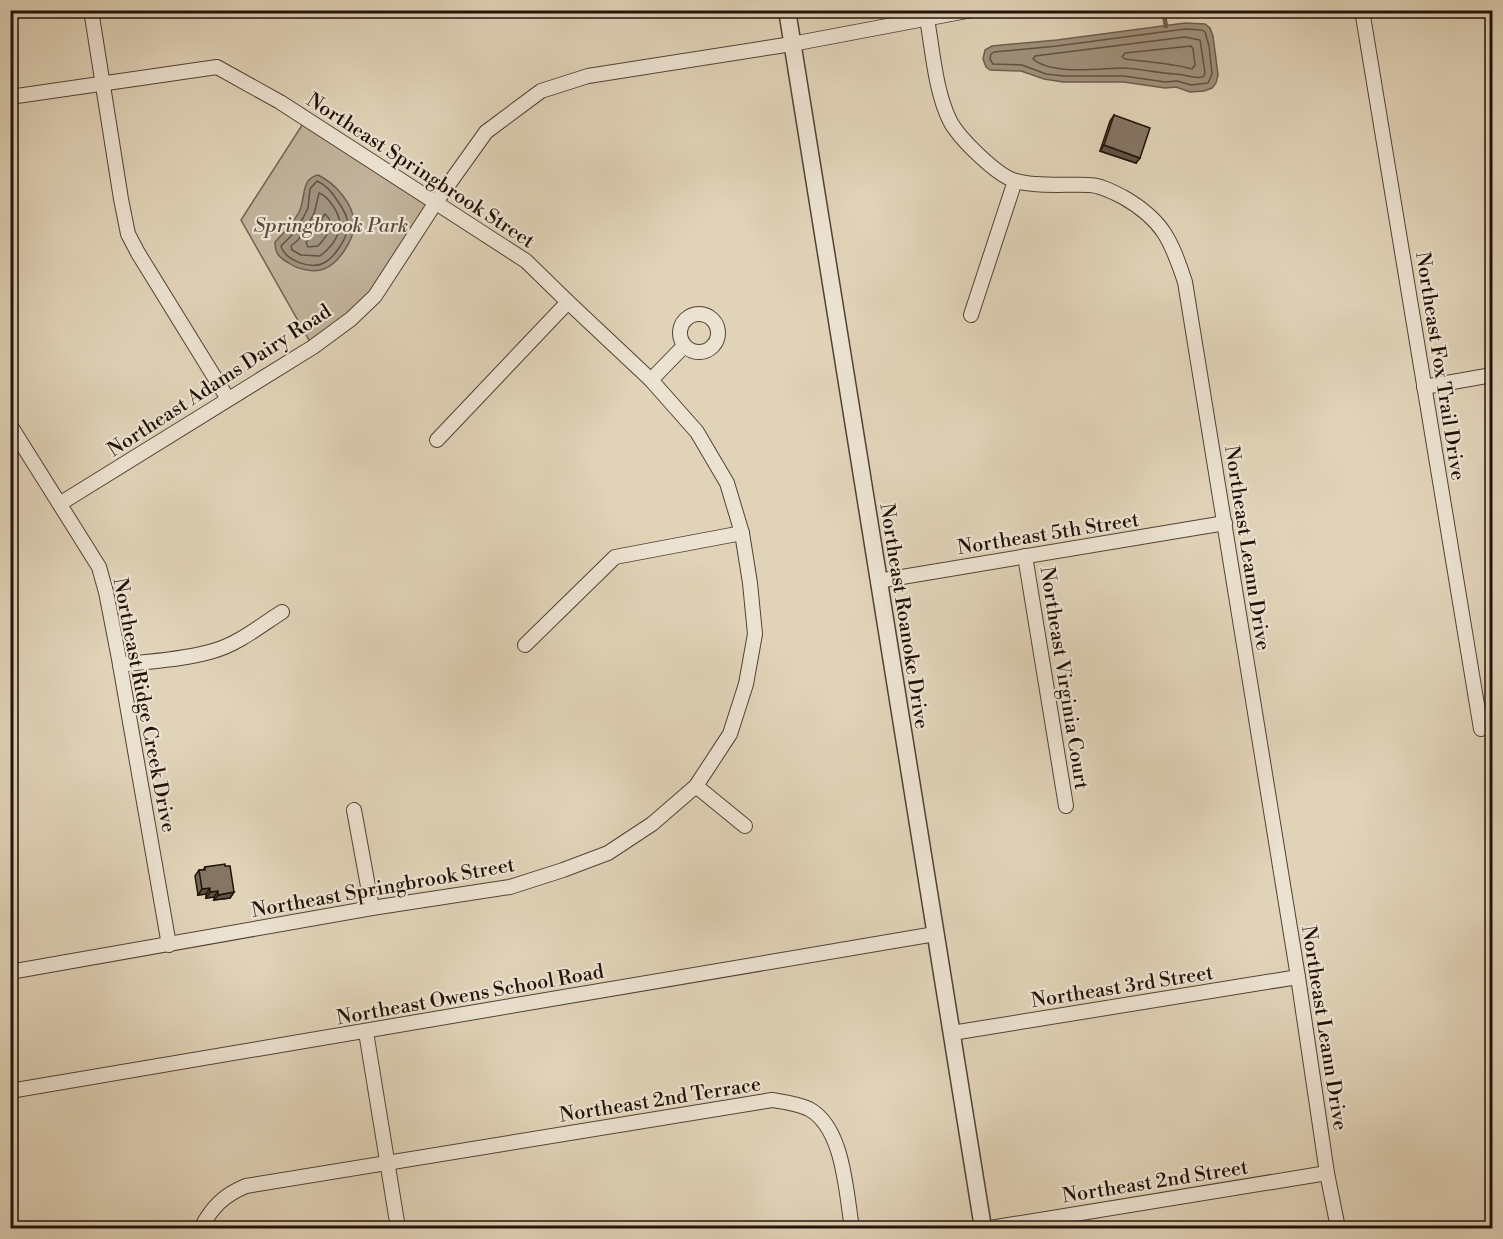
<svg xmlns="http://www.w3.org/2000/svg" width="1503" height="1239" font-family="'Libre Bodoni',serif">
<rect width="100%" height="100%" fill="#e1d3b8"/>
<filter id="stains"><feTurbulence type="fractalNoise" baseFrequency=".00333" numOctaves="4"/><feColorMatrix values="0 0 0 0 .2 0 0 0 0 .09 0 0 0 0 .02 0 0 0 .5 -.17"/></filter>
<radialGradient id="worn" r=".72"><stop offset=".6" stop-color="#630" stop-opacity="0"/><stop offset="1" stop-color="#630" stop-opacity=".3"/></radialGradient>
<!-- park -->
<path fill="#c1b29a" stroke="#726251" stroke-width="1.5" d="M306,119L436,202L375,296L313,347L241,220Z"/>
<!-- water -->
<g fill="#a0917c" stroke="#6e5e4e" stroke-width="1.5">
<path d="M1185,23L1205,24L1210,28L1213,36L1218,75L1216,83L1212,88L1204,91L1190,92L1176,87L1165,88L1124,82H1063L1044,79L1021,71L990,70L986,67L983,59L985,50L992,46L1057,40Z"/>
<path d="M318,175C335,183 355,205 354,225C354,240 338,264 324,269C314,273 297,269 289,263C279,258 275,253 275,242C284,232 293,224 299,212C306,199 300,179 318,175Z"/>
</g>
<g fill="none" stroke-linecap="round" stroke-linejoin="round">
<!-- shore -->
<g stroke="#615242" stroke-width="1.5">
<path d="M1185,29L1202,30L1205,32L1209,46L1212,74L1208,83L1191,85L1177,81L1165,82L1124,76H1064L1046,74L1022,65L993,64L990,59L991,54L994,52L1057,46Z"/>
<path d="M1185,37L1200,40L1205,73L1203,77C1192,79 1185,74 1175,74C1158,73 1141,69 1124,68C1100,68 1053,76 1033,59L1035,56Z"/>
<path d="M1191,46L1193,49L1195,65L1192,69C1171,63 1147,62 1125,59L1122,57L1125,53Z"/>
<path d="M317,181C326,185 332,192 337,200C342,207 348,216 348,225C348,237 335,257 324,263C310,270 285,260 281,246L291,236L303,218L308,208L310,189Z"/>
<path d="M319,193C325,195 329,200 333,206C347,225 337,243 320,256L301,255L292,250L291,246L298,240L314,214Z"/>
<path d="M325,214C337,224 327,236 318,246L308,247L306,243Z"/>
</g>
<!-- stream -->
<path stroke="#6e5e4e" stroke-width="4.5" d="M1163,10L1166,26"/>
<!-- minor casing -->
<g stroke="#524234" stroke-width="16">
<g id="minor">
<path d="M91,10L121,199L128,234L138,253L228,399"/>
<path d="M1362,10L1481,729"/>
<path d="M927,19C933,52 935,90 950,121C959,138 997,176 1016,181C1036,187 1068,184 1089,185C1100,185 1113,192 1123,197C1163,220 1171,240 1185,282L1298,977L1327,1173L1338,1228"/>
<path d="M10,97L217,67L280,102L526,261L568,302L651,380L697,432L727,483L742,533L750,583L755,634L746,684L730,734L696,786L652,824L608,853L563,870L510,887L372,908L10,972"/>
<circle cx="699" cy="333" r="19"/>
<path d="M971,315L1015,181"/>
<path d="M651,380L684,346"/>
<path d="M1424,387L1492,375"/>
<path d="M10,425L99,567L106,592L119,659L169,945"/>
<path d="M437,440L568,302"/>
<path d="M61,503L313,347L351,319L375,296L436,202L486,132L541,91L588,76L792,44L972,10"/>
<path d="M1025,556L1066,806"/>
<path d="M878,581L1225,523"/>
<path d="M525,645L615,557L742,533"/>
<path d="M120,665C150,661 183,660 213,651C238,644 260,626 282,612"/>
<path d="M696,786L745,826"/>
<path d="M354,810L372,908"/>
<path d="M366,1032L398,1228"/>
<path d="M952,1033L1298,977"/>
<path d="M10,1091L935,934"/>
<path d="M201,1228C212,1207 224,1195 246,1186L772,1100C784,1102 799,1104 809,1109C844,1128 846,1193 852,1228"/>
<path d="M990,1228L1327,1173"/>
</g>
</g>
<!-- tertiary casing -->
<g stroke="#524234" stroke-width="19">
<path id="tertiary" d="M787,10L983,1228"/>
</g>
<!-- minor -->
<use href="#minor" stroke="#ece2d1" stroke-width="14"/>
<!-- tertiary -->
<use href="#tertiary" stroke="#ece2d1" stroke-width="16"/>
</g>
<!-- wall -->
<g fill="#726556" stroke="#221208" stroke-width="1.5">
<path d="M1114,115L1136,163L1100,151L1110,121Z"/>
<path d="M205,867L234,892L230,898L214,900V897L206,898V894L198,895L195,876L199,870H203Z"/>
</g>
<!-- shaded-wall -->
<g fill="#5d5346" stroke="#221208" stroke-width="1.5">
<path d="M1104,145L1140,158L1136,163L1100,151Z"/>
<path d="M210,888L206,894L198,895L202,889Z"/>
<path d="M218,891L214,897L206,898L210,892Z"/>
<path d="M234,892L230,898L214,900L218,895Z"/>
</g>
<!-- building -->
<g fill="#857664" stroke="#221208" stroke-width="1.5">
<path d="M1114,115L1150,128L1140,158L1104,145Z"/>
<path d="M225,864V866H230L234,892L218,895V891L210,892V888L202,889L199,870H205V867Z"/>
</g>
<g text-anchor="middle" stroke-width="4.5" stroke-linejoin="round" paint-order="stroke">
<!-- street labels -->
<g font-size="20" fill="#221208" stroke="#ece2d1">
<text transform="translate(421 170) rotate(33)" y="7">Northeast Springbrook Street</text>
<text transform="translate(1441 366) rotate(81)" y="7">Northeast Fox Trail Drive</text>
<text transform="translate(219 380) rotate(-33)" y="7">Northeast Adams Dairy Road</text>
<text transform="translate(1048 533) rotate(-9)" y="7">Northeast 5th Street</text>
<text transform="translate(1248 548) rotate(81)" y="7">Northeast Leann Drive</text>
<text transform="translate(905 616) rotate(81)" y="7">Northeast Roanoke Drive</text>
<text transform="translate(1065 678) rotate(81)" y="7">Northeast Virginia Court</text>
<text transform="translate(145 705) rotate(79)" y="7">Northeast Ridge Creek Drive</text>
<text transform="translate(383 887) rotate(-10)" y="7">Northeast Springbrook Street</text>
<text transform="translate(1122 986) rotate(-9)" y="7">Northeast 3rd Street</text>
<text transform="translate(470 994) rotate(-10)" y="7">Northeast Owens School Road</text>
<text transform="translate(1325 1028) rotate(81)" y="7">Northeast Leann Drive</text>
<text transform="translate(660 1099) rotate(-9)" y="7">Northeast 2nd Terrace</text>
<text transform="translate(1155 1181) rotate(-9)" y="7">Northeast 2nd Street</text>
</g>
<!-- park labels -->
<g font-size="20" font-style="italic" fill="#5a4a3b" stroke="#ece2d1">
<text x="331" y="232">Springbrook Park</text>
</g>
</g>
<!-- margin -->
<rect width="1503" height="1239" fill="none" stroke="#e1d3b8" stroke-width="36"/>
<rect x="12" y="12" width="1479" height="1215" fill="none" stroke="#221208" stroke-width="3"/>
<rect x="18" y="18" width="1467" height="1203" fill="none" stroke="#221208" stroke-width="1.5"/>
<rect width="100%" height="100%" filter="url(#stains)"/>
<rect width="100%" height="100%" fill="url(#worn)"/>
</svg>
